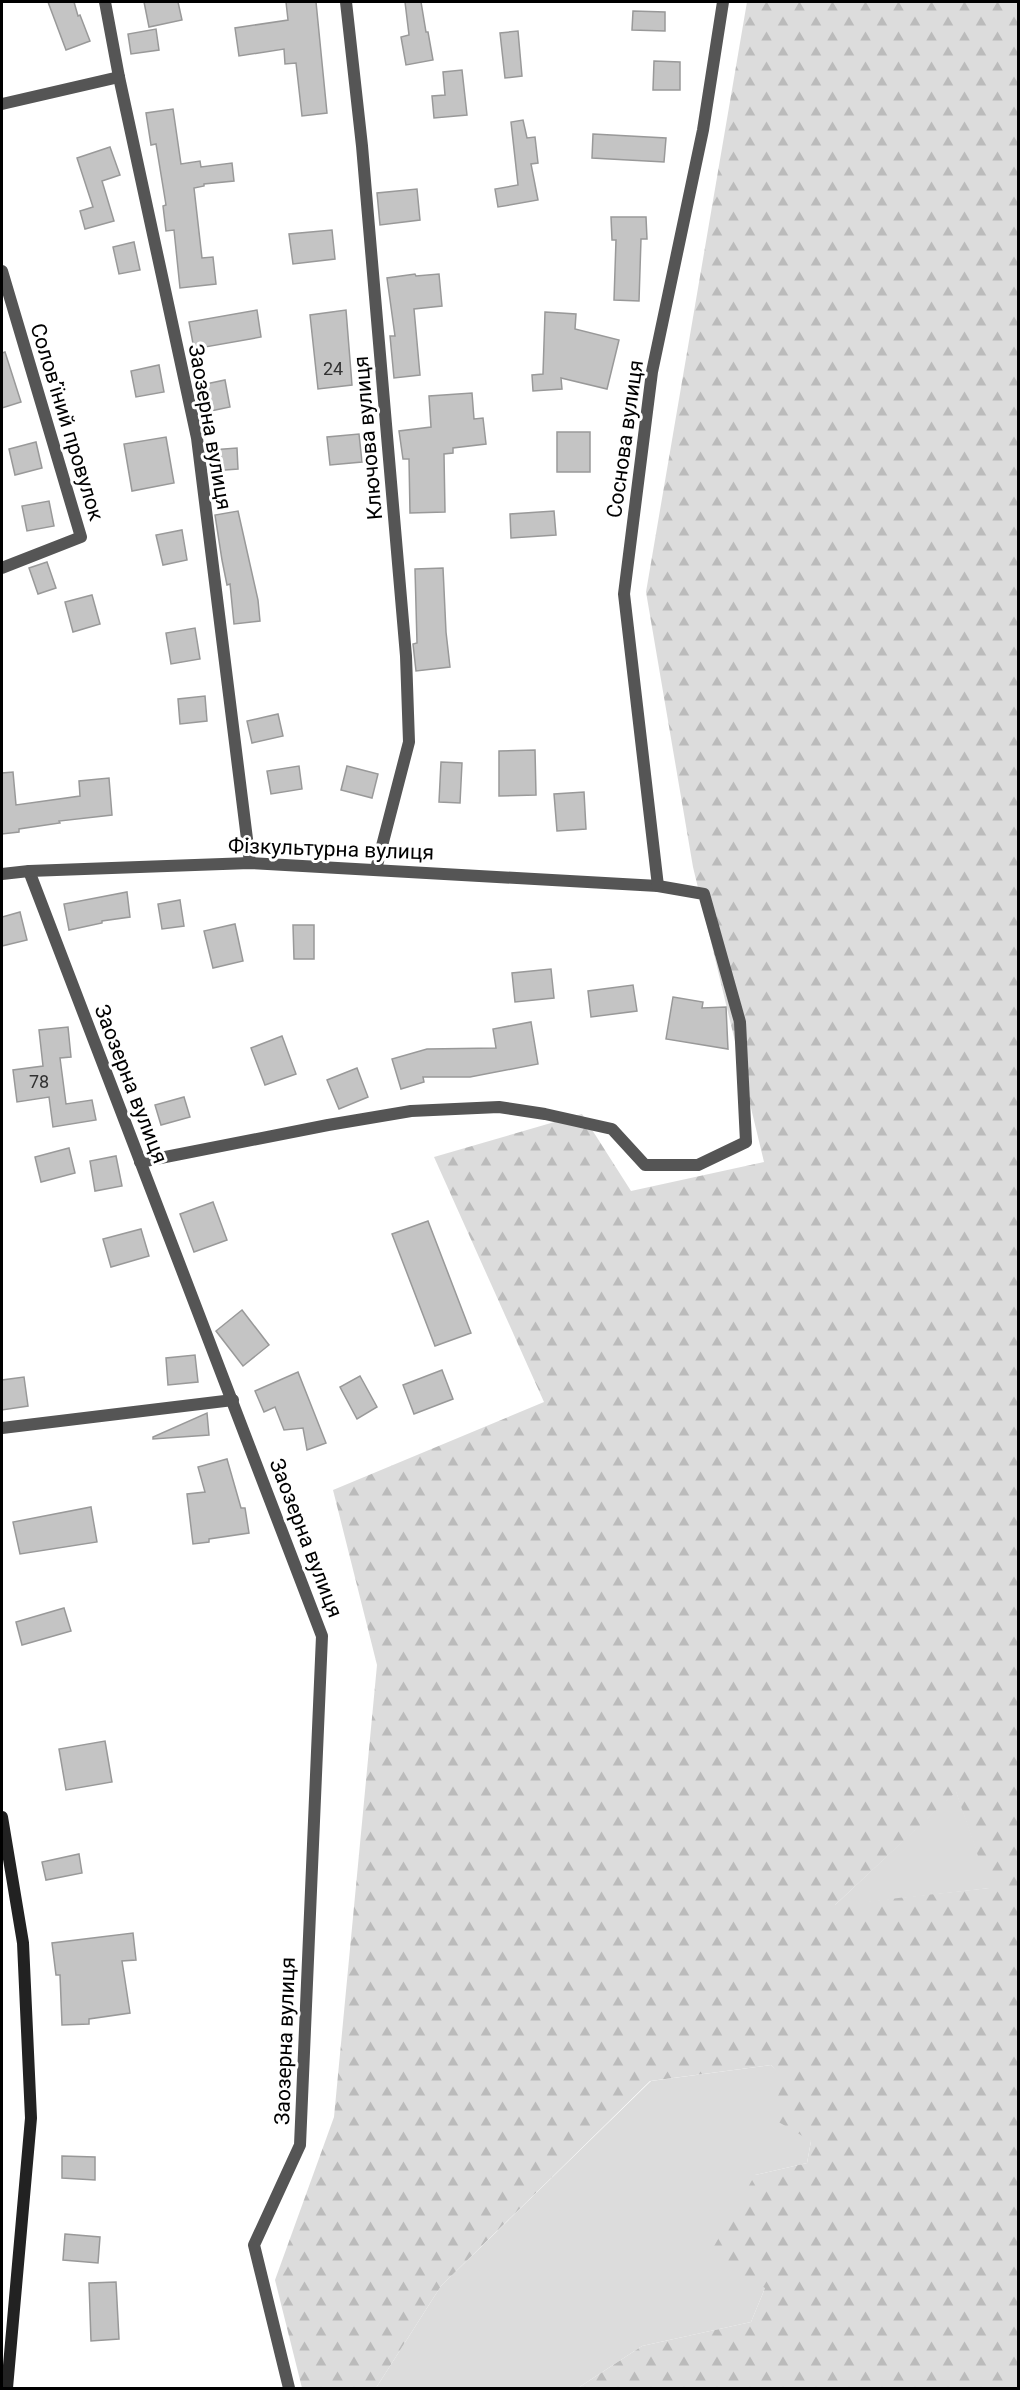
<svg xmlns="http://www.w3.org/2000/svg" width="1020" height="2390" font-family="Roboto,sans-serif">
<defs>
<pattern id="forest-firs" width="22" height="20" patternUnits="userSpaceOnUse" patternTransform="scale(1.5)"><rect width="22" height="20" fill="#dcdcdc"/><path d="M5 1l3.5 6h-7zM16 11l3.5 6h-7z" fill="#bbb"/></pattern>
</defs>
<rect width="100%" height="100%" fill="#fff"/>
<!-- green -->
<g fill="#dcdcdc">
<path d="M956,1791L990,1888L834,1906Z"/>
<path d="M771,2065L785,2079L811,2141L807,2163L755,2175L765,2288L751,2322L642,2346L578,2388H376L441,2286L651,2081Z"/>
</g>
<!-- forest -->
<path fill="url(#forest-firs)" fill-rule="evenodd" d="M747,2H1018V2388H578L642,2346L751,2322L765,2288L709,2255L755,2175L807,2163L811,2141L770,2117L784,2080L771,2065L650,2081L441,2286L376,2388H302L275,2280L334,2117L377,1665L333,1490L544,1402L434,1157L582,1114L631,1191L764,1162L693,867L646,592ZM956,1792L989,1888L835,1905Z"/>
<!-- building -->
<g fill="#c4c4c4" stroke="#999" stroke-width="1.5">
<path d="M48,2H74L78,16L80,15L90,41L66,50Z"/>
<path d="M144,2H178L182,20L149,27Z"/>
<path d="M286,2H316L327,113L302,116L296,63L285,64L284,49L239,56L235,28L288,20Z"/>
<path d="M405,2H421L426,32H428L433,60L406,65L401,37L409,35Z"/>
<path d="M633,11L665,12V31L632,30Z"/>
<path d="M156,29L159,50L131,54L128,34Z"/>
<path d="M518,31L522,76L505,78L500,33Z"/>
<path d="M654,61L680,62V90H653Z"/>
<path d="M462,70L467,115L434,118L432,96L445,95L443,72Z"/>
<path d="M173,109L181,164L200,161L201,167L232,163L234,181L204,184V186L194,188L202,258L213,257L216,284L180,288L174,230L166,231L163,206L166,205L156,144L151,145L146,113Z"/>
<path d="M523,120L527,138L535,137L538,163L531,164L538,200L498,207L495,189L518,185L511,122Z"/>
<path d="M593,134L666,138L664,162L592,158Z"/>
<path d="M110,147L120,175L102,181L114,221L85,229L80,211L93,207L77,158Z"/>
<path d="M417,189L420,220L380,225L377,193Z"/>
<path d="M611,217H646L647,239H641L639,301L614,300L616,240H612Z"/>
<path d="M332,230L335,259L293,264L289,234Z"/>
<path d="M134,242L140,270L119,274L113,247Z"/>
<path d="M415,274L416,276L439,274L442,306L414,309L420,375L394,378L390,336H395L387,278Z"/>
<path d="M257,310L261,337L194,349L189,322Z"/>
<path d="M346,310L352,385L318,389L310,315Z"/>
<path d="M545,312L576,314L575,329L619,340L607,389L561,378L562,389L533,391L532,375L543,374Z"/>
<path d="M5,352L21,402L2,408V353Z"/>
<path d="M159,365L164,392L136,397L131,371Z"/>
<path d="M225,380L230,407L201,413L196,386Z"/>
<path d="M472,393L474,419L483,418L486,444L453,448V453L444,454L445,512L410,513L409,459H403L399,431L431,427L429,396Z"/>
<rect x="557" y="432" width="33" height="40"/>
<path d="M359,434L362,462L330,465L327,437Z"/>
<path d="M166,437L174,483L132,491L124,444Z"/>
<path d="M36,442L42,468L15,475L9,449Z"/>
<path d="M237,448L238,469L212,471L211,450Z"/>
<path d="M49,501L54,526L27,531L22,506Z"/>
<path d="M238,511L258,600L260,621L234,624L230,584L227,585L222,560L215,515Z"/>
<path d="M554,511L556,535L511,538L510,514Z"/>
<path d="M182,530L187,560L163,565L156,535Z"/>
<path d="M47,562L56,588L38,594L29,568Z"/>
<path d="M443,568L446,632L450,667L416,671L413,644L417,643L415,569Z"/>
<path d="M92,595L100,624L73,632L65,602Z"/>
<path d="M195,628L200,659L171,664L166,633Z"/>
<path d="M205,696L207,721L180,724L178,699Z"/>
<path d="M278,714L283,736L252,743L247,721Z"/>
<path d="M535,750L536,795L499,796V751Z"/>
<path d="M441,762L462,763L460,803L439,802Z"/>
<path d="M299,766L302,789L271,794L267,771Z"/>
<path d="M347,766L378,774L372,798L341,790Z"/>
<path d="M13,772L16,805L80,796L79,781L109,778L112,815L59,821L60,823L19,829V832L2,834V773Z"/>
<path d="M584,792L586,829L557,831L554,794Z"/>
<path d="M127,892L130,917L102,921V923L69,930L64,904Z"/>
<path d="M180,900L184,926L162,929L158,904Z"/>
<path d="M20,912L27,940L2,946V917Z"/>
<path d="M235,924L243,961L213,968L204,931Z"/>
<path d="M293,925H314V959H294Z"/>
<path d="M551,969L554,998L515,1002L512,973Z"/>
<path d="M633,985L637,1011L591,1017L588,991Z"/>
<path d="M673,997L703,1002L702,1008L726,1007L728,1049L666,1039Z"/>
<path d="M531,1022L538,1064L470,1077H423L424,1082L401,1089L392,1059L427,1049L496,1048L493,1029Z"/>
<path d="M68,1027L71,1057L60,1058L66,1104L92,1100L96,1120L53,1127L49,1097L17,1102L13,1070L43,1066L39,1030Z"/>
<path d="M282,1036L296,1074L265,1085L251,1048Z"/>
<path d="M357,1068L368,1097L339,1109L327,1080Z"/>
<path d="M184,1097L190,1117L161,1125L155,1105Z"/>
<path d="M69,1148L75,1173L41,1182L35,1157Z"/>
<path d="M116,1156L122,1186L95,1191L90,1161Z"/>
<path d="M213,1202L227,1240L194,1252L180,1214Z"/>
<path d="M428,1221L471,1333L435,1346L392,1234Z"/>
<path d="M141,1229L149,1256L111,1267L103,1239Z"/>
<path d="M242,1310L269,1345L243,1366L216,1331Z"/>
<path d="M195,1355L198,1382L168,1385L166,1358Z"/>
<path d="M442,1370L453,1399L414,1414L403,1385Z"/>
<path d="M298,1372L326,1443L307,1450L303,1428L284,1430L275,1407L264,1412L255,1391Z"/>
<path d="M360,1376L377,1407L357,1419L340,1387Z"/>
<path d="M24,1377L28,1406L2,1410V1380Z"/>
<path d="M207,1413L209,1435L153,1439V1437Z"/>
<path d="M227,1459L241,1508H245L249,1533L209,1539V1542L193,1544L187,1494L205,1492L198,1467Z"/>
<path d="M91,1507L97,1542L20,1554L13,1522Z"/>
<path d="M64,1608L71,1631L22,1645L16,1622Z"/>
<path d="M105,1741L112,1782L66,1790L59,1749Z"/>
<path d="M79,1854L82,1873L46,1880L42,1862Z"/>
<path d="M133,1933L136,1960L122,1961L130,2013L89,2019V2024L62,2025L60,1975H56L52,1943Z"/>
<path d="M62,2156L95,2157V2180L62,2178Z"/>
<path d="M65,2234L100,2237L98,2263L63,2260Z"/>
<path d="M116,2282L119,2339L91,2341L89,2283Z"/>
</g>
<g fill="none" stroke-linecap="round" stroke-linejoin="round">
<!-- minor -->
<g stroke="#555" stroke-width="12">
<path d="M105,2L119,77L197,438L250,863"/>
<path d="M346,2L362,146L406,656L409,742L376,869"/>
<path d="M2,104L119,77"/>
<path d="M2,271L81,537L2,568"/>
<path d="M29,871L322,1636L300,2145L254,2245L289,2388"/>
<path d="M2,874L29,871L250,863L658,886L704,894L740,1022L746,1142L698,1165H645L612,1129L545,1114L499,1107L411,1111L328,1125L140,1162"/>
<path d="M658,886L624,594L652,372L703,130L723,2"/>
<path d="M2,1428L233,1400"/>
</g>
<!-- secondary -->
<path stroke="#222" stroke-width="12" d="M2,1817L23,1943L31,2118L7,2388"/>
</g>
<g text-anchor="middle" stroke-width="6" stroke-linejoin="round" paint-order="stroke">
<!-- number labels -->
<g font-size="18" fill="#313131">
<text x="333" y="375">24</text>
<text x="39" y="1088">78</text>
</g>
<!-- street labels -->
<g font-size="21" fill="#000" stroke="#fff">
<text transform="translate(67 422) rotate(73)" y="7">Соловʼїний провулок</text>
<text transform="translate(210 427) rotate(80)" y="7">Заозерна вулиця</text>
<text transform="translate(368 438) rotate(-95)" y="7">Ключова вулиця</text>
<text transform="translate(625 439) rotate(-82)" y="7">Соснова вулиця</text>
<text transform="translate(331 849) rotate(2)" y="7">Фізкультурна вулиця</text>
<text transform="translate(131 1084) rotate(69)" y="7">Заозерна вулиця</text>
<text transform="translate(306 1538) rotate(69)" y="7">Заозерна вулиця</text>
<text transform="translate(285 2041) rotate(-88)" y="7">Заозерна вулиця</text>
</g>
</g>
<!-- border -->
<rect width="1020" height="2390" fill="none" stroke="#000000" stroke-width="6"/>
</svg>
